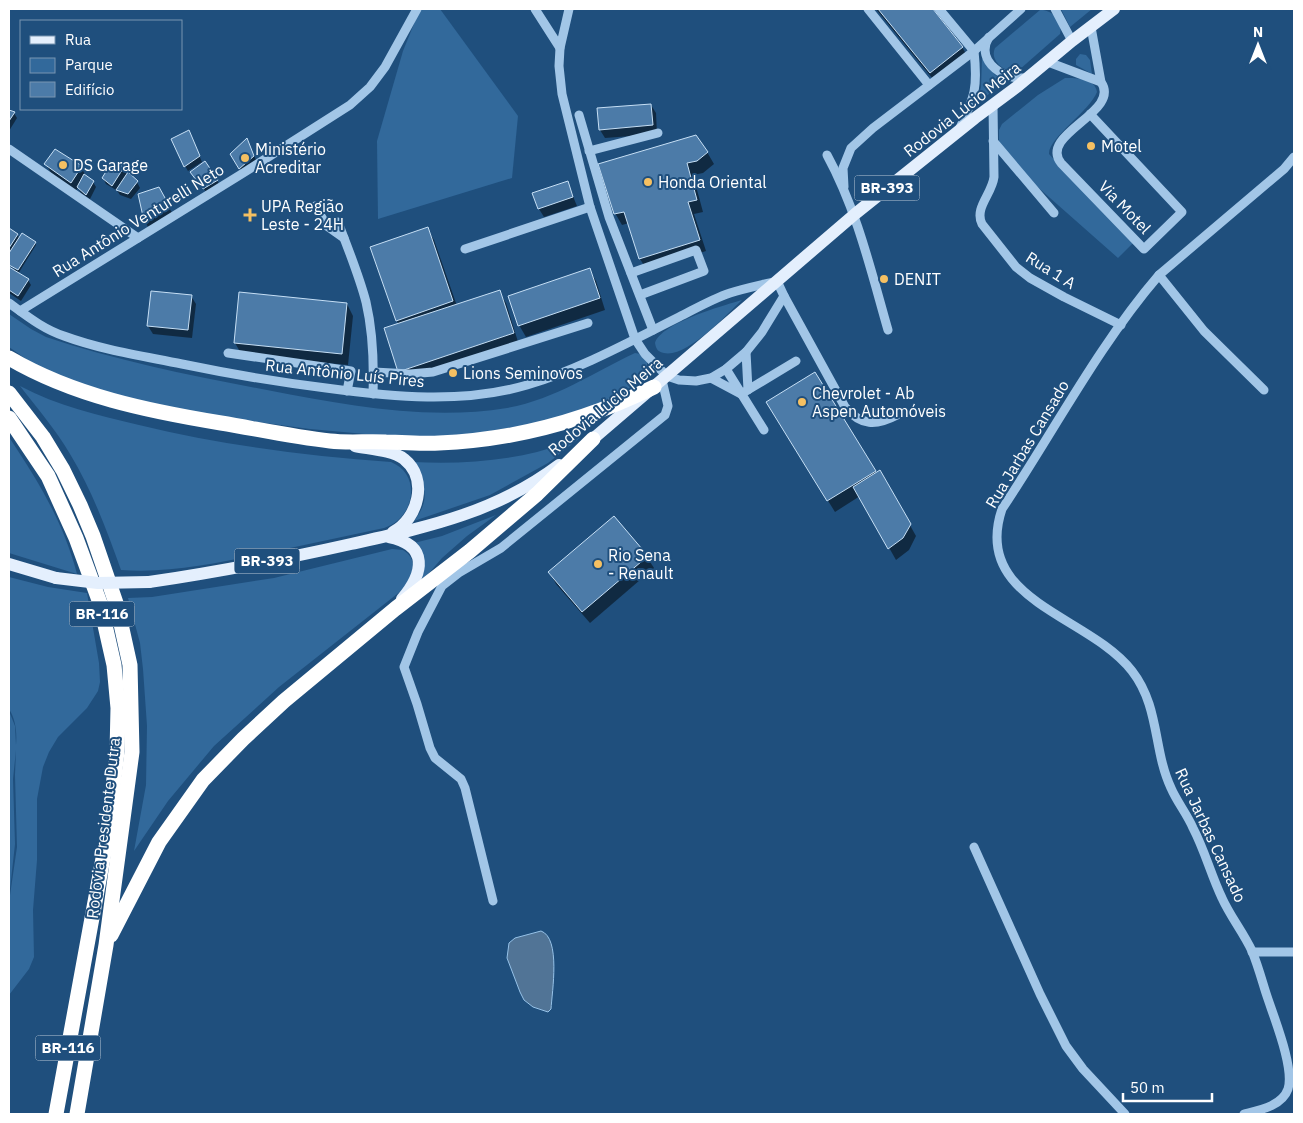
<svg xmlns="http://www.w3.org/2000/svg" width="1303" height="1123" font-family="'IBM Plex Sans',sans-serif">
<rect width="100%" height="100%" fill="#1f4f7d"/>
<!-- green -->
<g fill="#32699b">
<path d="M420,9H440L518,116L512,178L378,219L377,141L403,51Z"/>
<path d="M1061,9H1092L1070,27Z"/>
<path d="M1040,10C1052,9 1063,22 1060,34L1019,70C1006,75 989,61 995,48Z"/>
<path d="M1080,54L1086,55L1090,60L1092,74L1076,65V59Z"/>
<path d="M982,58L995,75L1006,81L977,103L981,87Z"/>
<path d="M1065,78C1077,78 1095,78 1097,92C1090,111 1048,138 1049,154L1133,243L1118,258L1024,175L1003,148L999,142V130L1002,124L1038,95Z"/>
<path d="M742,300C726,315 687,358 664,353C658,352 656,349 655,343C661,323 722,306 742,300Z"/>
<path d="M9,314L31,329L46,337C118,361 192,376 267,390C345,405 427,421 507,408C556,399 592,373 635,353L641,354L647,361V373L645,378L621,393L600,403L559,419L462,436H387L310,429L214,416L99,392L33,364L9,347Z"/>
<path d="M20,386C58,406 97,415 139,425C222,445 305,456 391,462C423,475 414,519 384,528C348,536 312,543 276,551C225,561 173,574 121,570C107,531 92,490 70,454C56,430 37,408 20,386Z"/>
<path d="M9,437C39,483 63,521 77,574L9,553Z"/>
<path d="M581,437L548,463L490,495L414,521C432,498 424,485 413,462C454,464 497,462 537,452C552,448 566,442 581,437Z"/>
<path d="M496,515L467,536L442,558L417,587C429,571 422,560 414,543L442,536Z"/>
<path d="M392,549L403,550C419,560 412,573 406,587L279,687L214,746L168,801L134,851L146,785L147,726L143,669L140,643L128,598L152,597L274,578Z"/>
<path d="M9,577L48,587L87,593L99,663L100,682L98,691L87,708L58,737L49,752L43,767L37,799V860L33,910L34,957L29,969L9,995V902L17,847L15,775L16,750L13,779L15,844L9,898V711L15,726L16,745C17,733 16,720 9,709Z"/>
</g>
<!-- water -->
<path fill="#517496" stroke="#96c2e8" d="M541,931C561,938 552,992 551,1009L548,1012L533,1007L524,1000L520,992L507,958L509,943L515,938Z"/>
<!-- shadow -->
<g fill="#0007">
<path d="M876,9H931L962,47L969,59L937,84Z"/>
<path d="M651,105L656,113L657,134L605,138L600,130Z"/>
<path d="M9,112L14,113L17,118L9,131Z"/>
<path d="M191,137L202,162L188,171L185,166Z"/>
<path d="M249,145L257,162L243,173L232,154Z"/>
<path d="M56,150L81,167L86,176L93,182L96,187L90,199L81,193L78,187L76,191L51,173L46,164Z"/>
<path d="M707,152L714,164L703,173L693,175L703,212L694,214L706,251L647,270L640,259L629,223L622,225L615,213L600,165Z"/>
<path d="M113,164L123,168L128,176L137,182L140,188L131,199L120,195L116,189V190L106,184L103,178Z"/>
<path d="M195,178L217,180L220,186L207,193Z"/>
<path d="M567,182L577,206L544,217L539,209Z"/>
<path d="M158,189L174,216L149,229L145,221L139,195Z"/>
<path d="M9,229L17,234L19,238L35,242L36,245L18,274L28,280L31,285L21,301L9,293V268L14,271L15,269L9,265Z"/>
<path d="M427,229L434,240L457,306L499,292L506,303L519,345L406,382L399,371V325L397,321Z"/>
<path d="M589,270L596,281L605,310L526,337L519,325Z"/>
<path d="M191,296L196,304L192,338L153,334L148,326Z"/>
<path d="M347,304L353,316L348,365L242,355L235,343Z"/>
<path d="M815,374L876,474L880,472L916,536L909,550L896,560L860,496L835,512L774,414Z"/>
<path d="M647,557L654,568L590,623L556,584L550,573Z"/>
</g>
<!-- building -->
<g fill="#4c7ba8" stroke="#c6dff5">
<path d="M878,9H933L963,47L930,73Z"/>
<path d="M651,104L653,125L599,130L597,108Z"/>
<path d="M9,110L15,112L9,121Z"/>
<path d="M189,130L200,156L184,167L171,139Z"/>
<path d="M696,135L708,152L697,161L687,163L697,200L688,202L700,240L639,259L624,212L614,214L598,164Z"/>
<path d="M247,138L254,156L239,169L230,154Z"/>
<path d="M55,149L82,166L71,183L44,164Z"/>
<path d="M205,161L218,180L203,189L190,172Z"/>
<path d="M112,162L124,167L112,186L102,178Z"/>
<path d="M128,172L138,181L128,194L116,190Z"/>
<path d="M84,174L94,181L86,195L77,187Z"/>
<path d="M568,181L573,197L538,209L532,193Z"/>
<path d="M159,187L170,207L144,221L138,194Z"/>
<path d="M428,227L453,301L396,321L370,247Z"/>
<path d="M9,228L18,234L9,248Z"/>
<path d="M22,233L36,242L18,270L9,265V253Z"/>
<path d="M9,267L29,279L18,296L9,290Z"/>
<path d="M590,268L600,298L518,326L508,296Z"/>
<path d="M500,290L514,333L398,372L384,328Z"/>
<path d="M151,291L192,295L188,330L147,326Z"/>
<path d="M239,292L347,303L342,354L234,343Z"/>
<path d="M815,372L876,471L827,501L766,402Z"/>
<path d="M880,470L911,524L903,538L888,549L853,487Z"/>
<path d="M614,516L648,556L582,612L548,572Z"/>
</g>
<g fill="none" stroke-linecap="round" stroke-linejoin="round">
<!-- minor -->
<g stroke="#a2c6e7" stroke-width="9">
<path d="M535,9L560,48"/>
<path d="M868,9L929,85"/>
<path d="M939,9L974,51"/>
<path d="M1055,9L1072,41"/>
<path d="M989,37C974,62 1007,83 1029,77"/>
<path d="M1048,62L1101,82"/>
<path d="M993,105L994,177C992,194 974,208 982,224L1016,267L1030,278L1064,297L1121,325"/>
<path d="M1090,114L1182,212L1144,249L1061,163C1038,134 1122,112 1101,82L1091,27"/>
<path d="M579,115L609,217L653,330"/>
<path d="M959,130C975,96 978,88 974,51"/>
<path d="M993,141L1054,213"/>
<path d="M9,149L138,238"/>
<path d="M589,151L658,133"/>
<path d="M827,155C857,210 871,271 888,330"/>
<path d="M844,187L843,168L851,148L873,128L974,51L1021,9"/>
<path d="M315,206L327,226L344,238"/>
<path d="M338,222C348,249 359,275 366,302C373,332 374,364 373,394"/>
<path d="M465,249L590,207"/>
<path d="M631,273L696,250L704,271L640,295"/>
<path d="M1159,275L1204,331L1264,390"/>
<path d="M784,296L845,407C861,426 876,426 897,415"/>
<path d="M9,303C27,316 43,329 64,336C102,350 143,356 182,364C230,374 278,382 326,388C393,397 462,404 527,385C580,369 629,342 679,317C695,309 712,299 730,293C745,288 761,285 777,281L784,296L762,332L746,352L726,369L711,378L696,381L679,380L667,376L645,354L635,339L590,207L562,94L559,66L560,48L569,9"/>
<path d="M20,311L240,175L350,105L370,87L385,67L417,9"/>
<path d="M746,352L748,390"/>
<path d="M228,353L351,371L347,391"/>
<path d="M726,369L764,430"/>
<path d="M374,372L410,374L433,372L588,323"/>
<path d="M711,378L741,394L796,361"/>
<path d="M974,847L1040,994L1066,1046L1083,1069L1125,1114"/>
<path d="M493,901L465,788L461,779L435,758L430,748L417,704L404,667L418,632L442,586L460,572L501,548L665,415L668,406L662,380"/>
<path d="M1252,952H1294"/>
<path d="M1244,1114C1260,1110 1282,1106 1288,1089C1295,1067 1272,1013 1265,990C1261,977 1257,963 1252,951C1243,932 1230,916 1222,898C1211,875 1205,851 1193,828C1187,814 1177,802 1171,788C1153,750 1160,707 1132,671C1089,615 971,601 1002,509C1054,431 1098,346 1159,275L1284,169L1294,157"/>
</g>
<!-- major -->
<g stroke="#e4effd" stroke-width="12">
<path d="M587,444L855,214L975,118L1018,86L1072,41L1114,9"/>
<path d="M355,446C370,449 392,450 404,459C429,479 418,519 393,532"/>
<path d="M389,537C429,545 424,573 402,599"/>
<path d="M9,564L56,578"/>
<path d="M149,582C217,572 284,559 351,544C427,527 495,513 559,465"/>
</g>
<!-- highway -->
<g stroke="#fff" stroke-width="15">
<path d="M9,358C74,396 148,411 221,423C257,429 293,437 330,441C348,443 368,441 386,442C404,442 422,444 439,443C514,440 587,420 654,387"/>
<path d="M9,393L43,437L63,470L80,505L93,536L117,606L130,665L132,752L106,945L77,1114"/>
<path d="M9,418L48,476L76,538L100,603L114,665L118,708L117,752L108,831L56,1114"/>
<path d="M111,935L159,842L203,780L243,739L284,701L395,609L470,551L537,494L593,439"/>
</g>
<!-- major-bridge -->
<path stroke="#e4effd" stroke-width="12" d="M56,578L98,583L149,582"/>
</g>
<!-- markers -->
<g fill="#f5c062" stroke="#1f4f7d" stroke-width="2">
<circle cx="1091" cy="146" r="5"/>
<circle cx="245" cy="158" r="5"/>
<circle cx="63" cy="165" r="5"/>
<circle cx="648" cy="182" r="5"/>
<path d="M247.5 207.5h5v5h5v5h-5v5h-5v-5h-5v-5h5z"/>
<circle cx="884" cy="279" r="5"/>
<circle cx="453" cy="373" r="5"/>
<circle cx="802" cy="402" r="5"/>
<circle cx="598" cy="564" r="5"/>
</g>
<g text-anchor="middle" stroke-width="4" stroke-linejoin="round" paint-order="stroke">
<!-- shield labels -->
<g fill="#1f4f7d" stroke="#bccad8" stroke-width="1">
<rect x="854.5" y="175.5" width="65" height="25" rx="4"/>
<rect x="234.5" y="548.5" width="65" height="25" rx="4"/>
<rect x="69.5" y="601.5" width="65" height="25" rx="4"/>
<rect x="35.5" y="1035.5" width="65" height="25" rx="4"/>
</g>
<g font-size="15" font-weight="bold" fill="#fff">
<text x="887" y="193">BR-393</text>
<text x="267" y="566">BR-393</text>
<text x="102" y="619">BR-116</text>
<text x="68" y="1053">BR-116</text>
</g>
<!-- street labels -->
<g font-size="16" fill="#fff" stroke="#1f4f7d">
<text transform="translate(962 109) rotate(-38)" y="6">Rodovia Lúcio Meira</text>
<text transform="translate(1125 207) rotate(46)" y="6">Via Motel</text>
<text transform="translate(138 220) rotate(-32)" y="6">Rua Antônio Venturelli Neto</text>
<text transform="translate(1051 270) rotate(32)" y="6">Rua 1 A</text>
<text transform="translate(345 373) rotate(6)" y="6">Rua Antônio Luís Pires</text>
<text transform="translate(605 406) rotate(-40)" y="6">Rodovia Lúcio Meira</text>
<text transform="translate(1027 444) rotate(-59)" y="6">Rua Jarbas Cansado</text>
<text transform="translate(103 828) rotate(-83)" y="6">Rodovia Presidente Dutra</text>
<text transform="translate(1211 835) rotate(65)" y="6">Rua Jarbas Cansado</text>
</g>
<!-- poi labels -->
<g font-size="16" fill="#fff" stroke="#1f4f7d" text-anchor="start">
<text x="1101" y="152">Motel</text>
<text x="255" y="155">Ministério<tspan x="255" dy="18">Acreditar</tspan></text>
<text x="73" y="171">DS Garage</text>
<text x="658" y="188">Honda Oriental</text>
<text x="261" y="212">UPA Região<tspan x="261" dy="18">Leste - 24H</tspan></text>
<text x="894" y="285">DENIT</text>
<text x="463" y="379">Lions Seminovos</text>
<text x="812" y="399">Chevrolet - Ab<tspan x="812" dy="18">Aspen Automóveis</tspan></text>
<text x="608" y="561">Rio Sena<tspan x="608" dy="18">- Renault</tspan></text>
</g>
</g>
<!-- border -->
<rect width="1303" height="1123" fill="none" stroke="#ffffff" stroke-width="20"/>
<!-- legend -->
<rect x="20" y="20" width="162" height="90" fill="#1f4f7d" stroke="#7995b1"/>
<rect x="30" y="36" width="25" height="8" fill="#e4effd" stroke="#7995b1"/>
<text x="65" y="45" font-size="15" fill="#ffffff">Rua</text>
<rect x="30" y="58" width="25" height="15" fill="#32699b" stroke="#7995b1"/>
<text x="65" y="70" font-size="15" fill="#ffffff">Parque</text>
<rect x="30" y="82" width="25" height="15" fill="#4c7ba8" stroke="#7995b1"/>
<text x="65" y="95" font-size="15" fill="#ffffff">Edifício</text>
<!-- north arrow -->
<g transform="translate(1258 45)" stroke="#1f4f7d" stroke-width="4" paint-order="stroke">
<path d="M0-4L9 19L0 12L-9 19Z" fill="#ffffff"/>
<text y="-8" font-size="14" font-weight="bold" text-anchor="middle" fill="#ffffff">N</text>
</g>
<!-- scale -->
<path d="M1123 1093v8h89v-8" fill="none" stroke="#ffffff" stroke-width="2.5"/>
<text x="1130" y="1093" font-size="15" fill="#ffffff" stroke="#1f4f7d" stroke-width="4" paint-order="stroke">50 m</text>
</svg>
